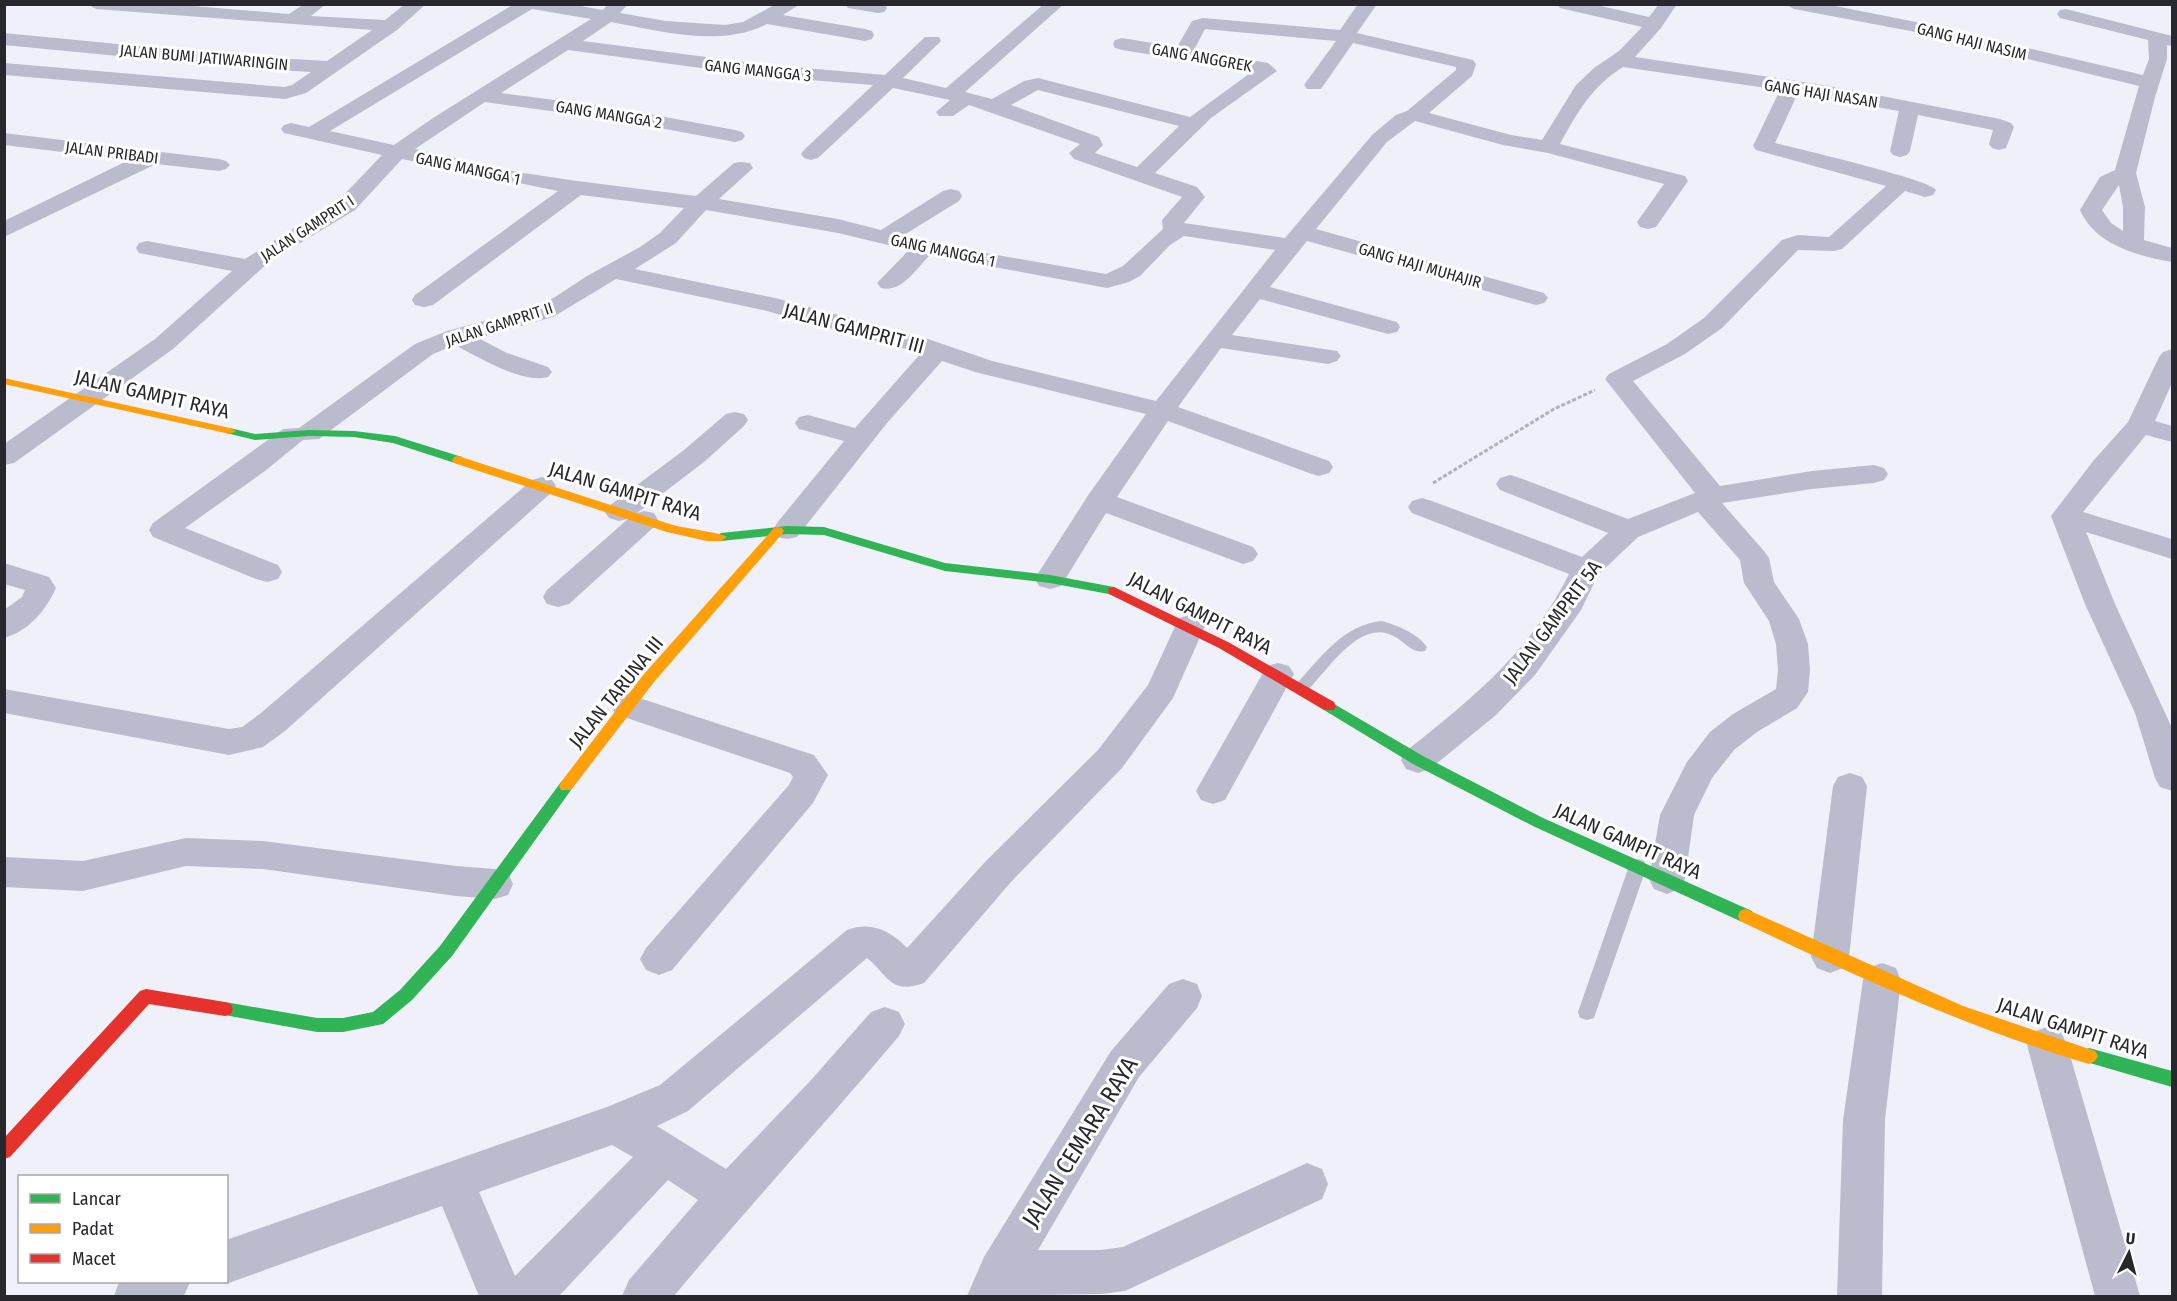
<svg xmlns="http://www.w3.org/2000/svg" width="2177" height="1301" font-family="'Fira Sans Condensed',sans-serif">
<rect width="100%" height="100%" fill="#eff0fa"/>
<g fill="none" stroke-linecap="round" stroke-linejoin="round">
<!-- path -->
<path stroke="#b0b1be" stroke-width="3" stroke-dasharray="4 2" stroke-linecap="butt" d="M1433,483L1554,409L1595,390"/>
<!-- lane -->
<g fill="#babcce" fill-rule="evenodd">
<path d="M1382,621C1399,626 1417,633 1427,647L1425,651C1414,654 1406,644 1397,638C1362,614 1328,670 1306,692H1296L1293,688L1296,684C1322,657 1342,625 1382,621Z"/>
<path d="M1638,859L1644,861L1647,866L1596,1012L1594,1018L1587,1020L1580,1018L1578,1012L1629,866L1632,861Z"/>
</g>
<!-- street -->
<g fill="#babcce" fill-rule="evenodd">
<path d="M87,4H168L289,14L304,4H326L311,16L385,20L405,4H426L397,30L306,93L285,99L4,75V63L284,87L292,85L311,72L242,68L4,45V33L242,56L327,61L372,30L96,9Z"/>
<path d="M514,4H569L603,10L608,4H628L620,13L666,21L725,25L743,22L776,4H800L783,15L865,29L872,31L874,35L872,39L865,41L767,24C721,48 660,31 611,22L583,41L760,64L885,75L925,37H939L941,41L903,78L946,88L1044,4H1064L965,92L992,99L1024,81L1038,78L1190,117L1253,71L1122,50L1115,48L1113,44L1115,40L1122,38L1177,47L1192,21L1203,18L1340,30L1358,4H1377L1357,33L1473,60L1476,64L1472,76L1429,113L1511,135L1542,140L1576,85L1594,68L1619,51L1642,27L1560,8L1557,4H1592L1649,17L1659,4H1677L1661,28L1635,57L1830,86L2000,119L2011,123L2014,127L2006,148L1999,150L1992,148L1989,144L1993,130L1918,115L1910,151L1907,155L1900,157L1893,155L1890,151L1899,111L1798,93L1775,143C1798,149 1929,179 1936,190L1933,195L1925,197L1905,191L1842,249L1834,251L1798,250L1722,328L1685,354L1633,381L1720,486L1812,471L1874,465L1884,468L1888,474L1884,480L1874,483L1812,489L1722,503L1764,551L1769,558L1774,582L1799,619L1808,644L1810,670L1808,692L1797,708L1757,732L1734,750L1712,778L1694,815L1685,879L1680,889L1667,894L1654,889L1649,879L1660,815L1687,762L1710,732L1733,714L1776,689L1778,670L1776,644L1769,621L1744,583L1740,560L1698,512L1638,537L1598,575L1581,610L1535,675L1496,715L1430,769L1418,773L1406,769L1401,760L1406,751C1472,699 1531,651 1569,574L1412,513L1408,507L1412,501L1422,498L1432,501L1582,557L1608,533L1500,490L1496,484L1500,478L1510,475L1520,478L1628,519L1695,493L1605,379L1609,374L1667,344L1704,318L1782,240L1798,235L1829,237L1886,186L1756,150L1753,146L1780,90L1623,67C1592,86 1577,113 1560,144L1685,176L1688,181L1656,227L1648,229L1640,227L1637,222L1664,184L1548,153L1503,145L1415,121L1387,142L1316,229L1544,293L1548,298L1544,303L1536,305L1307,241L1270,287L1397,322L1400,327L1397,332L1388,334L1260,299L1232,335L1337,351L1341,356L1337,361L1328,364L1221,348L1178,407L1329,461L1333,467L1329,473L1319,476L1309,473L1168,421L1117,497L1253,547L1258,554L1253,561L1243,564L1106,513L1061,586L1050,589L1039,586L1035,579L1039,572L1089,494L1146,414L975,372L942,361L887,423L797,537L787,539L777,537L773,530L777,523L844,441L799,429L795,423L799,417L808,415L855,428L921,353L763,310L616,279L553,317L478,338L507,353L548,367L552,372L548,377C522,384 478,357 455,345L433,354L319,439L303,440L265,471L185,528L278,565L282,572L278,579L267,582L256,579L153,537L149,530L153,523L283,429L299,428L415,344L447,331L535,307L555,297L587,276L640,247L660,233L684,208L581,195L433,305L424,307L415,305L412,300L415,295L558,191L402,159L355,210L269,262L173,349L14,463L4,465V444L155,339L232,271L139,253L136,248L139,243L147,241L245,259L339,200L382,155L284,133L281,129L284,125L291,123L309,127ZM532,9L591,19L433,118L394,145L330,131ZM1205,29L1336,41L1304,85L1307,89H1321L1353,43L1456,67V70L1407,111L1396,115L1373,134L1285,238L1184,223L1205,197L1197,187L1155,173L1211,118L1277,71L1268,63L1194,50ZM568,50L760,76L873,85L804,150L801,154L804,158L811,160L818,158L893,88L950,100L936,112L939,116H953L969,105L1080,144L1069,153L1074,159L1182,197L1162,220L1163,229L1123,266L1106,274L957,248L904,235L959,201L962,196L959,191L951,189L943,191L881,230L838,219L719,199L753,168L750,163L742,162L734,163L696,196L577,181L517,172L415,149L485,102L617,120L735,142L742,140L745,136L742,132L735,130L617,108L501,93ZM1038,90L1179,126L1137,167L1095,153L1103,145L1099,137L1011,105ZM706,210L838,233L909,250L877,283L881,288C902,293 916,269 930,255L1107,288L1129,282L1140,276L1170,245L1184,236L1275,250L1156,401L992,361L928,339L775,298L635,269L676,243Z"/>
<path d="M845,4H885L887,8L884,12L878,13L848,8Z"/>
<path d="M1785,4H1825L1921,23L2143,75L2149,59L2148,40L2060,18L2057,14L2060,10L2066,9L2172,36V46L2167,45V59L2155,97L2136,173L2145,207L2144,240L2172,248V262C2138,256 2095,245 2080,210L2100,177L2115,170L2139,86L1921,33L1794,9ZM2119,185L2123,207V231L2111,223L2102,210Z"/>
<path d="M4,133L219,159L226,161L230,165L226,169L219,171L156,164L4,237V221L129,160L4,145Z"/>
<path d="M2172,349V383L2155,421L2172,426V442L2146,435L2083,512L2172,539V559L2086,532L2115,604L2172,728V791L2160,787L2155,778L2135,713L2085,604L2051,516L2094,460L2128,422L2159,357L2163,352Z"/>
<path d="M735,412L744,414L748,420L744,426L704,462L637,513L644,511L654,513L658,520L654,527L569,604L558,607L547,604L543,597L547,590L628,519L619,521L609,518L605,512L609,506L684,450L726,414Z"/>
<path d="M542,477L552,480L556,486L552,492L285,731L263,747L229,755L4,713V689L229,729L242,727L261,713L532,480Z"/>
<path d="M4,563L49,577L56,588C46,610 29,631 4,638V610L22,597L25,590L4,584Z"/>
<path d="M1190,615L1201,618L1205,626L1173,698L1122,768L1011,882L924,983C890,995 889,976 867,958L688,1111L657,1126L726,1169L812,1079L871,1012L885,1007L899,1012L905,1024L899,1036C825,1124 747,1208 674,1296H622L629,1280L698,1200L668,1180L559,1296H479L442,1206L226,1284L219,1282H226V1240L607,1107L660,1085L847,930C870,921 890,930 907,948L985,862L1098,750L1148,685L1179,618ZM612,1145L633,1157L515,1276L479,1192Z"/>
<path d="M1278,663L1289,666L1294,674L1225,800L1213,804L1201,800L1196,791L1201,782L1267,666Z"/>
<path d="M627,694L814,755L828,775L813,803L672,970L659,975L646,970L640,959L646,948L789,785L793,777L790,773L615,714L611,706L615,698Z"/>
<path d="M1850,773L1862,777L1867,786L1849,957L1843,968L1830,973L1817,968L1811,957L1833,786L1838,777Z"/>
<path d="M186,838L263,841L456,866L495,869L508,873L513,884L508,895L495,899L456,896L263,869L186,866L83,891L4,887V857L83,861Z"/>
<path d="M1882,963L1896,968L1901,980L1885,1120L1882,1296H1837L1843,1120L1863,980L1868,968Z"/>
<path d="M1183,979L1197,984L1202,996L1197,1008L1139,1077L1038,1250H1101L1123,1247L1307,1163L1322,1169L1328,1184L1322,1199L1125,1291L1101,1294L967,1296L984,1257L1111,1051L1169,984Z"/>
<path d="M2047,1027L2061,1032L2067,1045L2140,1296H2095L2027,1045L2033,1032Z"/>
<path d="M119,1282H190L184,1296H114Z"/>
</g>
<!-- fast -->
<g fill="#30b455" fill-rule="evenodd">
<path d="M230,428L255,434L309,430L354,431L395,436L462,457L464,460L458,464L393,443L354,437L309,436L255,440L226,433V429Z"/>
<path d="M787,526L824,527L945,563L1050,575L1114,587L1120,591L1114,595L1050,583L945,571L824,535L787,534L721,541L715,537L721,533Z"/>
<path d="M1329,701L1423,756L1543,818L1752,911L1754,916L1752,921L1746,923L1740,921L1533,826L1413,764L1324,710L1322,706L1324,702Z"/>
<path d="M566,780L571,782L573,786L571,790L452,956L412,1000L383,1024L343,1032H317L219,1014L217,1009L219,1004L225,1002L317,1018H343L373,1012L400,990L440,946L561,782Z"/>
<path d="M2089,1048L2172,1071V1087L2083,1061L2080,1056L2083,1051Z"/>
</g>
<!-- slow -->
<g fill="#ff9f0a" fill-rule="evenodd">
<path d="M4,378L230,428L236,431L230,434L4,384Z"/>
<path d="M458,456L673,525C683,528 723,533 727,537L721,541H707L667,532L454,463L452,460L454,457Z"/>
<path d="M778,527L782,528L784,531L782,534L654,682L571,790H561L559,786L561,782L644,674L774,528Z"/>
<path d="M1746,909L1963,1006L2095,1051L2098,1056L2095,1061L2089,1064C1968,1028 1854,975 1740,921L1738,916L1740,911Z"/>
</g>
<!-- jam -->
<g fill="#e5322d" fill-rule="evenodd">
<path d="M1114,587L1228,642L1334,702L1336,706L1334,710H1324L1219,648L1109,594L1108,591L1109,588Z"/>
<path d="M146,989L225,1002L231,1004L233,1009L231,1014L225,1016L149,1004L10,1157L4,1159V1138L140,991Z"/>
</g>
</g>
<g text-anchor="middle" stroke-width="6" stroke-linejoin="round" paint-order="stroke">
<!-- far-street labels -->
<g font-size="16" fill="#27272d" stroke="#fff">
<text transform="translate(1972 41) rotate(14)" y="6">GANG HAJI NASIM</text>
<text transform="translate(204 57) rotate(5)" y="6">JALAN BUMI JATIWARINGIN</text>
<text transform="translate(1202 57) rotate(10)" y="6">GANG ANGGREK</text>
<text transform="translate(758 70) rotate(6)" y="6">GANG MANGGA 3</text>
<text transform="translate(1821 93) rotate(9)" y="6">GANG HAJI NASAN</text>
<text transform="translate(609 114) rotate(9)" y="6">GANG MANGGA 2</text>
<text transform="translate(112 152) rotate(7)" y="6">JALAN PRIBADI</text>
<text transform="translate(468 168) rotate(12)" y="6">GANG MANGGA 1</text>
<text transform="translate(307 228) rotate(-33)" y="6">JALAN GAMPRIT I</text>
<text transform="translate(943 250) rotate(12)" y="6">GANG MANGGA 1</text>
<text transform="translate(1420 265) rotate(16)" y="6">GANG HAJI MUHAJIR</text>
<text transform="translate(499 324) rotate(-18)" y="6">JALAN GAMPRIT II</text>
</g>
<!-- street labels -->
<g font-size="20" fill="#27272d" stroke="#fff">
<text transform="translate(854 328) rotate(15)" y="7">JALAN GAMPRIT III</text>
<text transform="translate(152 394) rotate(13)" y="7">JALAN GAMPIT RAYA</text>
<text transform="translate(625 491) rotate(17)" y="7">JALAN GAMPIT RAYA</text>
<text transform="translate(1200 613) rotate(27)" y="7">JALAN GAMPIT RAYA</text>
<text transform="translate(1552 622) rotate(-53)" y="7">JALAN GAMPRIT 5A</text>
<text transform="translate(616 692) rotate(-51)" y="7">JALAN TARUNA III</text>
<text transform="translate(1628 841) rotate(24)" y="7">JALAN GAMPIT RAYA</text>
<text transform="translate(2073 1028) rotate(18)" y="7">JALAN GAMPIT RAYA</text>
</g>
<!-- near-street labels -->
<g font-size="24" fill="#27272d" stroke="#fff">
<text transform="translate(1080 1142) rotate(-58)" y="8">JALAN CEMARA RAYA</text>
</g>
</g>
<!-- border -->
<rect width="2177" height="1301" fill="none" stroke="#27272d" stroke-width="12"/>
<!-- legend -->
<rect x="18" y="1175" width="210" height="108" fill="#ffffff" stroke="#a9a9ab" stroke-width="1.5"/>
<rect x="30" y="1194" width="30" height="9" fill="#30b455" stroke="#a9a9ab" stroke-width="1.5"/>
<text x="72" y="1205" font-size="18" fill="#27272d">Lancar</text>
<rect x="30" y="1224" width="30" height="9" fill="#ff9f0a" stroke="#a9a9ab" stroke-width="1.5"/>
<text x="72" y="1235" font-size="18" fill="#27272d">Padat</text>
<rect x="30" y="1254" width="30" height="9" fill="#e5322d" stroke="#a9a9ab" stroke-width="1.5"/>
<text x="72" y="1265" font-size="18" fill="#27272d">Macet</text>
<!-- north arrow -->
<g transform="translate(2129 1253) rotate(6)" stroke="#ffffff" stroke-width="4.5" paint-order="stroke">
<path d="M0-4.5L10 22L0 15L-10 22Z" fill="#27272d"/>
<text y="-9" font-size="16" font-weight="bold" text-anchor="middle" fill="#27272d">U</text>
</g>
</svg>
